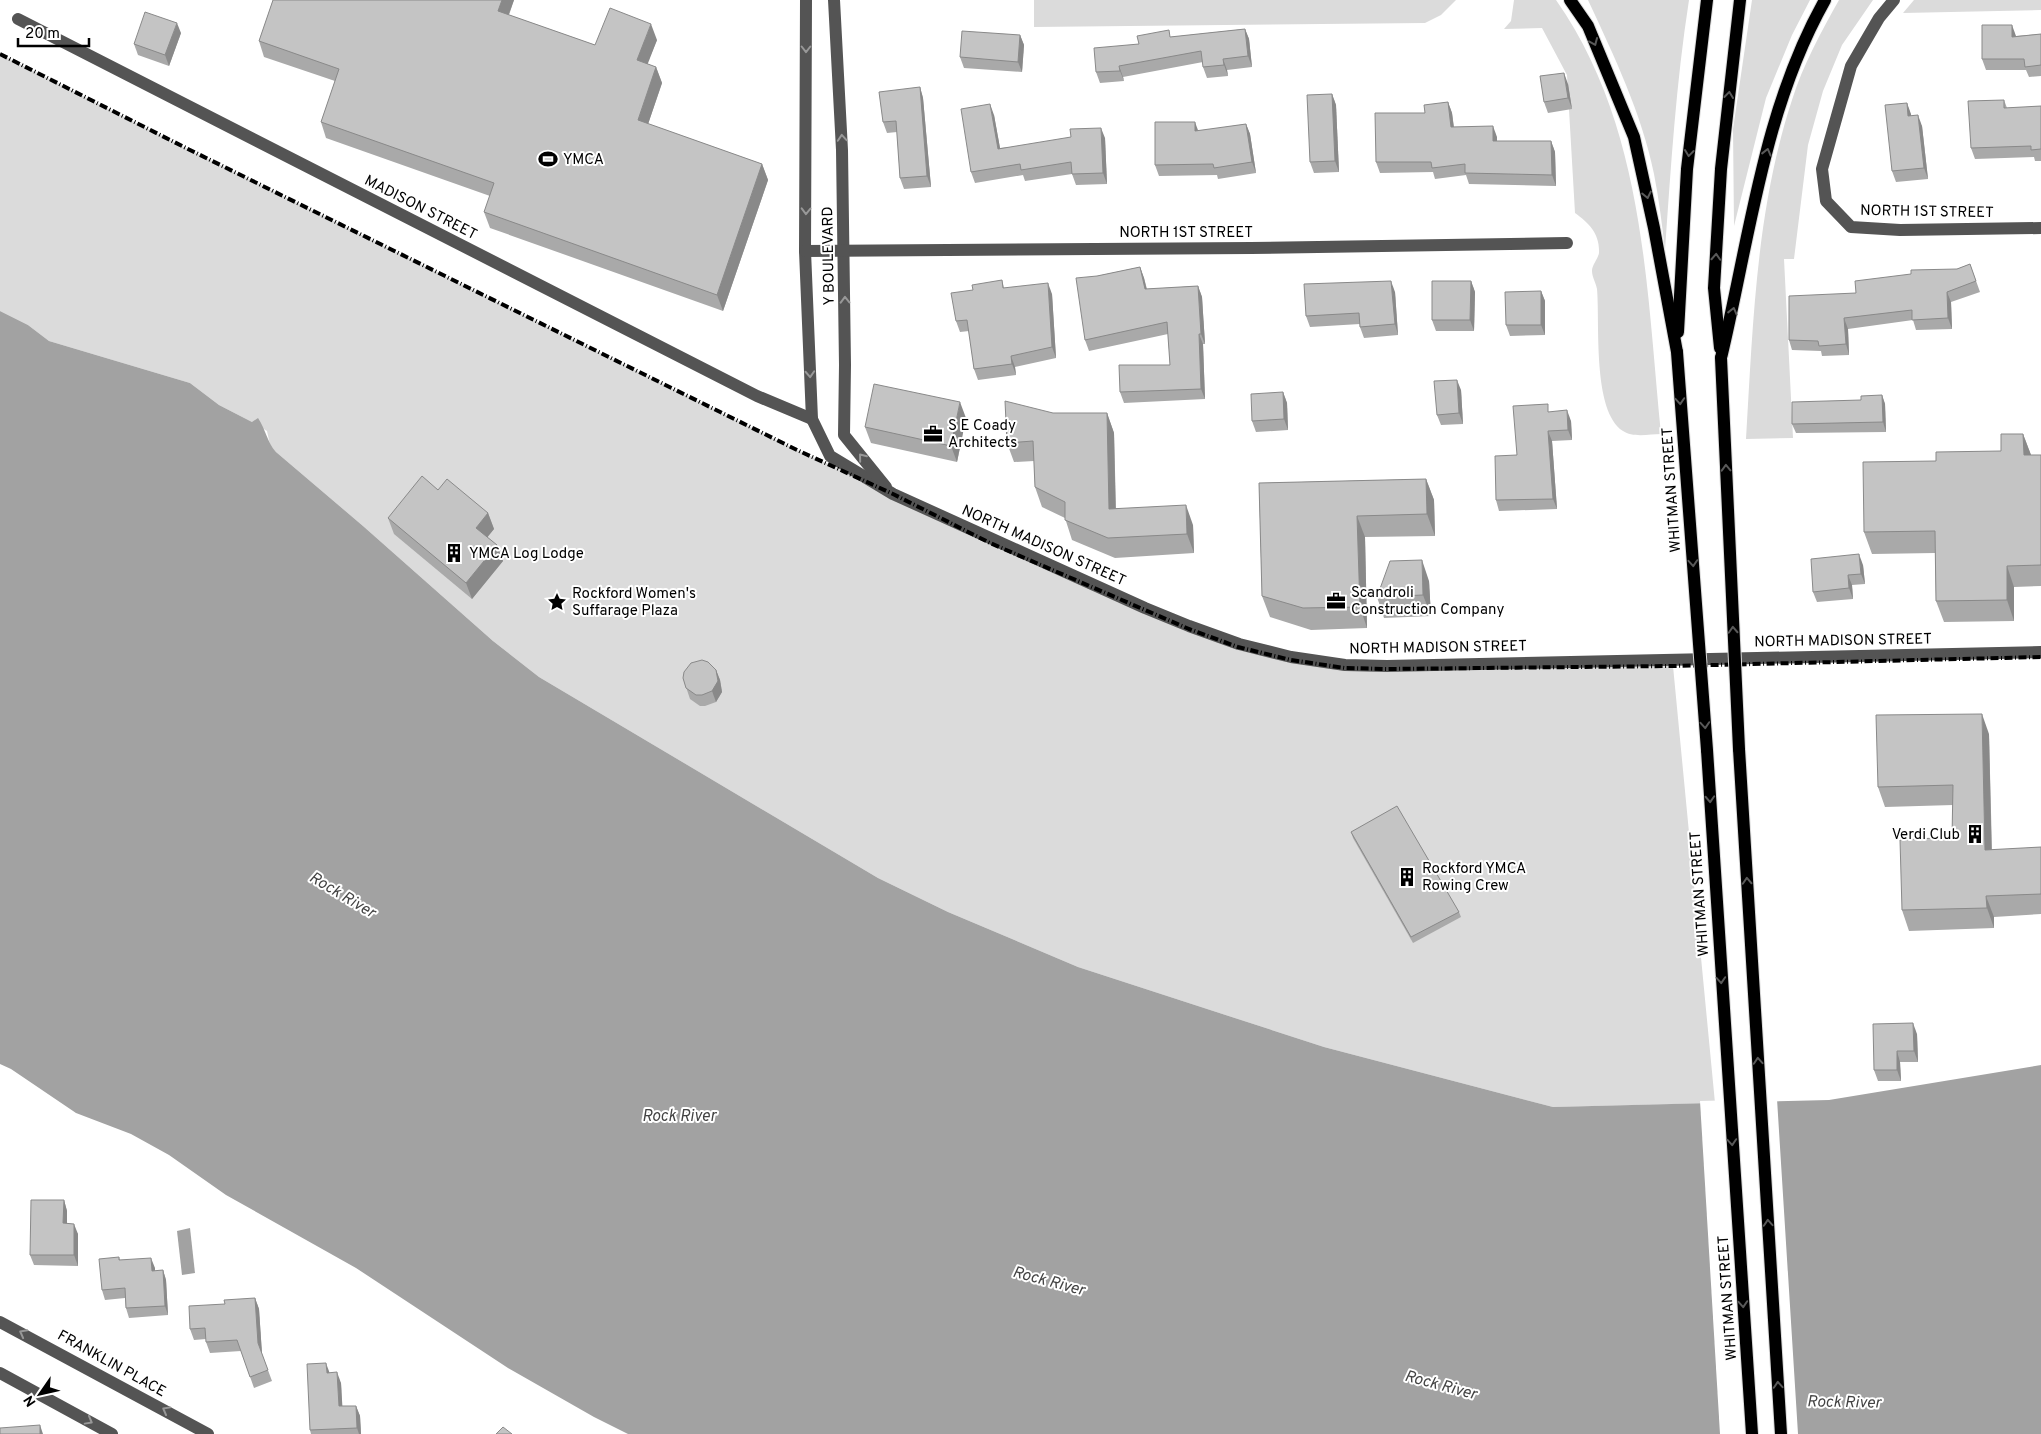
<svg xmlns="http://www.w3.org/2000/svg" width="2041" height="1434" font-family="Overpass,sans-serif">
<rect width="100%" height="100%" fill="#fff"/>
<!-- green -->
<g fill="#dbdbdb">
<path d="M1034,0H1456L1441,15L1425,23L1034,27Z"/>
<path d="M1514,0H1556C1645,127 1646,286 1661,434C1650,434 1633,438 1623,431C1592,411 1600,323 1597,289C1596,283 1592,277 1592,271C1592,265 1598,259 1599,253C1600,234 1589,223 1575,213L1567,75L1542,28L1504,29L1511,21Z"/>
<path d="M1588,0H1689C1676,83 1671,166 1665,250C1662,225 1659,199 1654,174C1642,114 1614,56 1588,0Z"/>
<path d="M1752,0H1810L1792,35L1766,98L1734,226L1733,129Z"/>
<path d="M1839,0H1873L1842,45L1823,91L1808,145L1794,259H1784L1793,438L1746,439C1753,324 1756,210 1792,100C1803,65 1821,32 1839,0Z"/>
<path d="M1914,0H2041V10L1903,13Z"/>
<path d="M0,54L186,148L797,450L1238,647L1387,669L1673,666L1715,1103L1553,1107L1324,1047L1078,967L948,912L878,878L539,677L493,641L363,526L276,452L270,445L267,431L252,422L219,405L190,383L49,341L28,325L0,311Z"/>
</g>
<!-- water -->
<g fill="#a2a2a2">
<path d="M0,311L28,325L49,341L190,383L219,405L252,422L258,418C266,430 267,442 276,452L363,526L493,641L539,677L878,878L948,912L1078,967L1324,1047L1553,1107L1829,1100L2041,1065V1434H628L594,1417L508,1368L356,1268L226,1195L169,1155L131,1134L76,1113L11,1069L0,1064Z"/>
<path d="M190,1228L195,1273L182,1275L177,1231Z"/>
</g>
<!-- pier -->
<path fill="#fff" d="M1777,1099L1798,1434H1720L1700,1101Z"/>
<g fill="none" stroke-linecap="round" stroke-linejoin="round">
<!-- major casing -->
<g stroke="#dbdbdb" stroke-width="14">
<g id="major">
<path d="M1570,0L1588,26L1634,137L1654,228L1677,352"/>
<path d="M1678,332L1687,169L1707,0"/>
<path d="M1720,348L1714,288L1721,169L1740,0"/>
<path d="M1721,358C1750,237 1763,110 1825,0"/>
<path d="M1739,749L1781,1434"/>
<path d="M1707,750L1752,1434"/>
</g>
</g>
<!-- minor -->
<g stroke="#545454" stroke-width="12">
<path d="M806,0L805,251L812,419L830,456L893,494L1145,608L1189,626L1239,644L1291,657L1345,665L1387,666L2041,652"/>
<path d="M834,0L842,150L845,365L844,435L886,487"/>
<path d="M1894,0L1879,18L1851,66L1822,169L1826,201L1851,227L1900,230L2041,228"/>
<path d="M18,19L757,396L812,419"/>
<path d="M805,251L1251,248L1567,243"/>
<path d="M0,1322L208,1434"/>
<path d="M0,1373L112,1434"/>
</g>
<!-- major -->
<use href="#major" stroke="#000" stroke-width="12"/>
<!-- rail -->
<path stroke="#000" stroke-width="4" stroke-dasharray="8 2.5 1 2.5" stroke-linecap="butt" d="M0,54L186,148L797,450L893,494L990,543L1189,629L1238,647L1291,660L1345,668L1387,669L1673,666L2041,657"/>
<!-- major-bridge casing -->
<g stroke="#dbdbdb" stroke-width="14" stroke-linecap="butt">
<g id="major-bridge">
<path d="M1677,352L1707,750"/>
<path d="M1721,358L1739,749"/>
</g>
</g>
<!-- major-bridge -->
<use href="#major-bridge" stroke="#000" stroke-width="12"/>
</g>
<!-- wall -->
<g fill="#a9a9a9">
<path d="M273,0H514L509,15L595,45L657,40L647,64L656,67L662,83L648,124L762,164L768,180L723,311L490,228L484,212L490,196L326,138L321,122L335,81L264,57L259,41Z"/>
<path d="M1245,29L1249,39L1252,67L1227,70L1228,76L1207,78L1203,67V62L1123,77L1124,81L1100,83L1096,72L1139,44L1171,37Z"/>
<path d="M181,33L169,66L138,55L134,44Z"/>
<path d="M2041,34V76L2029,77L2026,70H1986L1982,59L2016,36Z"/>
<path d="M1020,35L1024,45L1022,72L964,68L960,57Z"/>
<path d="M1568,84L1572,109L1548,113L1544,102Z"/>
<path d="M920,87L923,98L931,187L904,189L900,178L897,132L887,133L883,122Z"/>
<path d="M1332,94L1336,105L1339,172L1314,173L1310,162Z"/>
<path d="M2004,100L2007,108L2041,106V161H2035L2034,157L1975,159L1971,148Z"/>
<path d="M1448,102L1452,113L1454,127L1497,137V141H1551L1555,152L1556,186L1469,184L1466,175L1435,179L1433,172L1380,173L1376,162L1425,113Z"/>
<path d="M1907,103L1911,116L1922,126L1928,179L1896,182L1892,171Z"/>
<path d="M994,115L1000,148L1105,138L1107,184L1076,185L1072,174L1025,181L1023,175L975,183L971,172Z"/>
<path d="M1246,124L1250,134L1256,173L1218,179L1217,175L1159,176L1155,165L1198,131Z"/>
<path d="M1970,264L1980,292L1951,302L1952,329L1916,330L1913,320L1848,329L1849,355L1822,356L1821,351L1792,350L1789,340L1957,269Z"/>
<path d="M1140,267L1144,278L1147,289L1198,286L1202,297L1205,344H1203L1205,399L1124,403L1120,392L1170,365L1168,334L1089,351L1085,340L1097,276Z"/>
<path d="M1002,280L1004,288L1052,294L1056,358L1015,367L1016,375L978,380L974,369L969,331L960,332L956,321L973,290Z"/>
<path d="M1471,281L1475,292L1474,331H1436L1432,320Z"/>
<path d="M1541,291L1545,301V335L1510,336L1506,325Z"/>
<path d="M1395,292L1398,335L1364,338L1360,327V324L1310,327L1306,316Z"/>
<path d="M1461,390L1463,424L1441,425L1437,415Z"/>
<path d="M1283,392L1287,403L1288,430L1256,432L1252,421Z"/>
<path d="M1882,395L1885,404L1886,432L1796,433L1792,424L1861,400Z"/>
<path d="M1551,412L1571,421L1572,440L1552,441L1557,509L1499,511L1496,500L1517,455Z"/>
<path d="M1053,413H1107L1114,433L1116,508L1193,525L1194,553L1115,558L1072,540L1065,518L1042,507L1035,487L1034,461L1014,462L1007,443Z"/>
<path d="M966,418L957,462L871,443L865,427Z"/>
<path d="M2023,434L2031,455H2041V586L2014,587V621L1944,622L1936,601L1935,553L1872,554L1864,532L1936,461L2001,451Z"/>
<path d="M1426,479L1434,500L1435,536L1365,537L1367,628L1311,630L1270,617L1262,596L1259,483Z"/>
<path d="M438,490L488,513L494,529L487,537L503,561L472,599L394,534L388,518Z"/>
<path d="M1863,565L1865,584L1852,585L1853,599L1817,602L1813,592Z"/>
<path d="M1429,581L1431,616L1384,618L1377,597Z"/>
<path d="M716,670L720,680L722,692L716,702L705,706H700L690,699L683,678Z"/>
<path d="M1989,734L1992,850L2041,847V914L1994,917V928L1909,931L1902,910L1952,837L1953,805L1885,807L1878,787Z"/>
<path d="M1351,832L1459,912L1461,917L1413,943L1353,838Z"/>
<path d="M1917,1034L1918,1062H1900L1901,1081H1878L1874,1070Z"/>
<path d="M64,1200L67,1211V1223L78,1234V1266L34,1265L30,1255Z"/>
<path d="M119,1257L120,1260L155,1268V1271L163,1270L166,1280L168,1315L129,1318L126,1308L125,1298L105,1300L102,1290Z"/>
<path d="M255,1298L259,1309L262,1354L272,1381L254,1388L241,1351L210,1353L206,1342V1339L194,1340L190,1329L225,1304Z"/>
<path d="M329,1373L341,1383L342,1406H356L360,1416L361,1434H311L310,1430Z"/>
</g>
<!-- shaded-wall -->
<g fill="#898989">
<path d="M502,0H514L504,27L498,11Z"/>
<path d="M177,23L181,33L169,66L165,55Z"/>
<path d="M651,24L657,40L643,76L637,60Z"/>
<path d="M2012,25L2016,36V47L2012,37Z"/>
<path d="M1245,29L1249,39L1252,67L1248,56Z"/>
<path d="M1020,35L1024,45L1022,72L1018,62Z"/>
<path d="M1223,59L1227,70L1228,76L1224,65Z"/>
<path d="M1119,66L1123,77L1124,81L1120,71Z"/>
<path d="M656,67L662,83L644,136L638,120Z"/>
<path d="M1564,73L1568,84L1572,109L1568,98Z"/>
<path d="M920,87L923,98L931,187L927,176Z"/>
<path d="M1332,94L1336,105L1339,172L1335,161Z"/>
<path d="M1448,102L1452,113L1455,138L1451,127Z"/>
<path d="M1907,103L1911,114L1912,127L1908,116Z"/>
<path d="M990,104L994,115L1002,159L998,149Z"/>
<path d="M1918,115L1922,126L1928,179L1924,168Z"/>
<path d="M1195,122L1199,133L1195,131Z"/>
<path d="M1246,124L1250,134L1256,173L1252,162Z"/>
<path d="M1493,126L1497,137V152L1493,141Z"/>
<path d="M1101,128L1105,138L1107,184L1103,173Z"/>
<path d="M1551,141L1555,152L1556,186L1552,175Z"/>
<path d="M762,164L768,180L723,311L717,295Z"/>
<path d="M1140,267L1144,278L1149,300L1145,289Z"/>
<path d="M1391,281L1395,292L1398,335L1395,324Z"/>
<path d="M1471,281L1475,292L1474,331L1470,320Z"/>
<path d="M1048,283L1052,294L1056,358L1052,347Z"/>
<path d="M1198,286L1202,297L1205,344L1201,334Z"/>
<path d="M1541,291L1545,301V335L1541,325Z"/>
<path d="M1947,292L1951,302L1952,329L1948,318Z"/>
<path d="M1844,318L1848,329L1849,355L1846,344Z"/>
<path d="M1199,334L1203,344L1205,399L1201,389Z"/>
<path d="M1011,356L1015,367L1016,375L1012,364Z"/>
<path d="M1457,380L1461,390L1463,424L1459,413Z"/>
<path d="M1283,392L1287,403L1288,430L1284,419Z"/>
<path d="M1882,395L1885,404L1886,432L1883,422Z"/>
<path d="M960,402L966,418L957,462L951,446Z"/>
<path d="M1567,410L1571,421L1572,440L1568,430Z"/>
<path d="M1107,413L1114,433L1116,528L1109,509Z"/>
<path d="M1548,431L1552,441L1557,509L1553,499Z"/>
<path d="M2023,434L2031,455H2024Z"/>
<path d="M1426,479L1434,500L1435,536L1427,514Z"/>
<path d="M1186,505L1193,525L1194,553L1187,534Z"/>
<path d="M488,513L494,529L482,544L476,528Z"/>
<path d="M1357,516L1365,537L1367,628L1360,607Z"/>
<path d="M497,545L503,561L472,599L466,583Z"/>
<path d="M1859,554L1863,565L1865,584L1861,574Z"/>
<path d="M1422,560L1429,581L1431,616L1423,595Z"/>
<path d="M2007,566L2014,587V621L2007,600Z"/>
<path d="M1848,575L1852,585L1853,599L1849,588Z"/>
<path d="M716,670L720,680L722,692L716,702L712,691Z"/>
<path d="M1982,714L1989,734L1992,870L1985,850Z"/>
<path d="M1986,896L1994,917V928L1987,908Z"/>
<path d="M1913,1023L1917,1034L1918,1062L1914,1051Z"/>
<path d="M1897,1051L1900,1062L1901,1081L1897,1070Z"/>
<path d="M64,1200L67,1211V1234L63,1223Z"/>
<path d="M74,1224L78,1234V1266L74,1255Z"/>
<path d="M151,1258L155,1268V1280L152,1271Z"/>
<path d="M163,1270L166,1280L168,1315L165,1306Z"/>
<path d="M255,1298L259,1309L262,1354L258,1343Z"/>
<path d="M326,1363L330,1374L327,1373Z"/>
<path d="M337,1372L341,1383L343,1417L339,1406Z"/>
<path d="M356,1406L360,1416L361,1434H359L357,1428Z"/>
<path d="M40,1425L43,1434H40Z"/>
</g>
<!-- building -->
<g fill="#c4c4c4" stroke="#898989">
<path d="M273,0H502L498,11L595,45L610,8L651,24L637,60L656,67L638,120L762,164L717,295L484,212L494,183L321,122L339,69L259,41Z"/>
<path d="M145,12L177,23L165,55L134,44Z"/>
<path d="M1982,25H2012V37L2041,34V65L2025,67L2024,59H1982Z"/>
<path d="M1245,29L1248,56L1223,59L1224,65L1203,67L1201,51L1119,66L1120,71L1096,72L1094,48L1139,44L1137,36L1169,30L1170,37Z"/>
<path d="M962,31L1020,35L1018,62L960,57Z"/>
<path d="M1564,73L1568,98L1544,102L1540,76Z"/>
<path d="M920,87L927,176L900,178L896,121L883,122L879,92Z"/>
<path d="M1332,94L1335,161L1310,162L1307,95Z"/>
<path d="M2004,100V108L2041,106V149L2031,150V146L1971,148L1968,101Z"/>
<path d="M1448,102L1451,127L1493,126V141H1551L1552,175L1465,173V164L1432,168L1431,162H1376L1375,113H1425L1424,105Z"/>
<path d="M1907,103L1908,116L1918,115L1924,168L1892,171L1885,105Z"/>
<path d="M990,104L998,149L1071,137L1070,129L1101,128L1103,173L1072,174L1071,162L1021,170L1020,164L971,172L961,109Z"/>
<path d="M1155,122H1195V131L1246,124L1252,162L1214,168L1213,164L1155,165Z"/>
<path d="M1970,264L1976,281L1947,292L1948,318L1912,320V310L1844,318L1846,344L1819,346L1818,341L1789,340V296L1856,293L1855,281L1911,274V270L1957,269Z"/>
<path d="M1140,267L1145,289L1198,286L1201,334H1199L1201,389L1120,392L1119,365H1170L1167,322L1085,340L1076,278L1097,276Z"/>
<path d="M1002,280L1003,288L1048,283L1052,347L1011,356L1012,364L974,369L967,320L956,321L951,293L973,290L972,285Z"/>
<path d="M1391,281L1395,324L1360,327L1359,313L1306,316L1304,284Z"/>
<path d="M1432,281H1471L1470,320H1432Z"/>
<path d="M1541,291V325H1506L1505,292Z"/>
<path d="M1457,380L1459,413L1437,415L1434,381Z"/>
<path d="M874,384L960,402L951,446L865,427Z"/>
<path d="M1283,392L1284,419L1252,421L1251,394Z"/>
<path d="M1882,395L1883,422L1792,424V402L1861,400V396Z"/>
<path d="M1005,401L1053,413H1107L1109,509L1186,505L1187,534L1108,538L1065,520V502L1035,487L1033,441L1007,443Z"/>
<path d="M1548,404V412L1567,410L1568,430L1548,431L1553,499L1496,500L1495,456L1517,455L1513,406Z"/>
<path d="M2001,434H2023L2024,455H2041V565L2007,566V600L1936,601L1935,531L1864,532L1863,462L1936,461V452L2001,451Z"/>
<path d="M422,476L438,490L447,479L488,513L476,528L497,545L466,583L388,518Z"/>
<path d="M1426,479L1427,514L1357,516L1360,607L1303,608L1262,596L1259,483Z"/>
<path d="M1859,554L1861,574L1848,575L1849,588L1813,592L1811,559Z"/>
<path d="M1422,560L1423,595L1377,597L1390,561Z"/>
<path d="M702,660L708,662L716,670L718,681L712,691L702,695H696L686,688L683,678L684,672L691,663Z"/>
<path d="M1982,714L1985,850L2041,847V894L1986,896L1987,908L1902,910L1900,840L1952,837L1953,785L1878,787L1876,715Z"/>
<path d="M1397,806L1459,912L1411,937L1351,832Z"/>
<path d="M1913,1023L1914,1051H1897V1070H1874L1873,1024Z"/>
<path d="M31,1200H64L63,1223L74,1224V1255H30Z"/>
<path d="M119,1257V1260L151,1258L152,1271L163,1270L165,1306L126,1308L125,1288L102,1290L99,1259Z"/>
<path d="M255,1298L258,1343L268,1370L250,1377L237,1340L206,1342L205,1328L190,1329L189,1306L225,1304L224,1300Z"/>
<path d="M326,1363L327,1373L337,1372L339,1406H356L357,1428L310,1430L307,1364Z"/>
<path d="M40,1425V1434H0V1428Z"/>
<path d="M503,1427L512,1434H496Z"/>
</g>
<!-- one-way arrows -->
<defs><path id="oneway-chevron" d="M-2-3.5L2.5 0L-2 3.5" fill="none" stroke-width="1.6" stroke-linecap="round" stroke-linejoin="round" transform="scale(1.25)"/></defs>
<g stroke="#595959">
<use href="#oneway-chevron" transform="translate(1594 42) rotate(67)"/>
<use href="#oneway-chevron" transform="translate(1729 95) rotate(-83)"/>
<use href="#oneway-chevron" transform="translate(1767 152) rotate(-76)"/>
<use href="#oneway-chevron" transform="translate(1689 153) rotate(97)"/>
<use href="#oneway-chevron" transform="translate(1647 195) rotate(78)"/>
<use href="#oneway-chevron" transform="translate(1716 257) rotate(-87)"/>
<use href="#oneway-chevron" transform="translate(1733 311) rotate(-76)"/>
<use href="#oneway-chevron" transform="translate(1680 401) rotate(86)"/>
<use href="#oneway-chevron" transform="translate(1726 468) rotate(-92)"/>
<use href="#oneway-chevron" transform="translate(1693 563) rotate(86)"/>
<use href="#oneway-chevron" transform="translate(1733 630) rotate(-93)"/>
<use href="#oneway-chevron" transform="translate(1705 725) rotate(86)"/>
<use href="#oneway-chevron" transform="translate(1710 799) rotate(87)"/>
<use href="#oneway-chevron" transform="translate(1747 881) rotate(-93)"/>
<use href="#oneway-chevron" transform="translate(1721 980) rotate(86)"/>
<use href="#oneway-chevron" transform="translate(1758 1061) rotate(-94)"/>
<use href="#oneway-chevron" transform="translate(1732 1142) rotate(86)"/>
<use href="#oneway-chevron" transform="translate(1768 1223) rotate(-94)"/>
<use href="#oneway-chevron" transform="translate(1743 1304) rotate(86)"/>
<use href="#oneway-chevron" transform="translate(1778 1385) rotate(-94)"/>
</g>
<g stroke="#989898">
<use href="#oneway-chevron" transform="translate(806 49) rotate(90)"/>
<use href="#oneway-chevron" transform="translate(842 138) rotate(-94)"/>
<use href="#oneway-chevron" transform="translate(806 211) rotate(91)"/>
<use href="#oneway-chevron" transform="translate(845 300) rotate(-91)"/>
<use href="#oneway-chevron" transform="translate(810 374) rotate(87)"/>
<use href="#oneway-chevron" transform="translate(862 457) rotate(-129)"/>
<use href="#oneway-chevron" transform="translate(23 1333) rotate(-152)"/>
<use href="#oneway-chevron" transform="translate(166 1410) rotate(-151)"/>
<use href="#oneway-chevron" transform="translate(89 1421) rotate(29)"/>
</g>
<!-- icons -->
<defs>
<g id="stadium-bare" transform="scale(1.5)"><path d="M0-5a6.5 5 0 1 0 0 10a6.5 5 0 1 0 0-10ZM-3.5-1.8h7v3.6h-7Z" fill="#000" stroke="#fff" stroke-width="2.5" paint-order="stroke"/></g>
<g id="office-bare" transform="scale(1.5)"><path d="M-6-3h4V-5.5h4V-3h4V5H-6ZM-1-4.5V-3h2v-1.5ZM-6 0V1H6V0Z" fill="#000" stroke="#fff" stroke-width="2.5" paint-order="stroke"/></g>
<g id="building-bare" transform="scale(1.5)"><path d="M-4-6H4V6H1V3H-1V6H-4ZM-2.5-4.3h1.7v1.8h-1.7ZM.8-4.3h1.7v1.8H.8ZM-2.5-1h1.7V.8h-1.7ZM.8-1h1.7V.8H.8Z" fill="#000" stroke="#fff" stroke-width="2.5" paint-order="stroke"/></g>
<g id="sight-bare" transform="scale(1.5)"><path d="M0-6L1.8-2.2L6-1.7L2.9 1.2L3.7 5.4L0 3.3L-3.7 5.4L-2.9 1.2L-6-1.7L-1.8-2.2Z" fill="#000" stroke="#fff" stroke-width="2.5" paint-order="stroke"/></g>
</defs>
<g fill-rule="evenodd">
<use href="#stadium-bare" x="548" y="159"/>
<use href="#office-bare" x="933" y="434"/>
<use href="#building-bare" x="454" y="553"/>
<use href="#office-bare" x="1336" y="601"/>
<use href="#sight-bare" x="557" y="602"/>
<use href="#building-bare" x="1975" y="834"/>
<use href="#building-bare" x="1407" y="877"/>
</g>
<g text-anchor="middle" stroke-width="4" stroke-linejoin="round" paint-order="stroke">
<!-- poi labels -->
<g font-size="15" fill="#000" stroke="#fff" text-anchor="start">
<text x="563" y="164">YMCA</text>
<text x="948" y="430">S E Coady<tspan x="948" dy="17">Architects</tspan></text>
<text x="469" y="558">YMCA Log Lodge</text>
<text x="1351" y="597">Scandroli<tspan x="1351" dy="17">Construction Company</tspan></text>
<text x="572" y="598">Rockford Women's<tspan x="572" dy="17">Suffarage Plaza</tspan></text>
<text x="1960" y="839" text-anchor="end">Verdi Club</text>
<text x="1422" y="873">Rockford YMCA<tspan x="1422" dy="17">Rowing Crew</tspan></text>
</g>
<!-- street labels -->
<g font-size="15" fill="#000" stroke="#fff">
<text transform="translate(421 207) rotate(27)" y="5">MADISON STREET</text>
<text transform="translate(1927 211) rotate(1)" y="5">NORTH 1ST STREET</text>
<text x="1186" y="237">NORTH 1ST STREET</text>
<text transform="translate(828 256) rotate(-91)" y="5">Y BOULEVARD</text>
<text transform="translate(1671 490) rotate(-94)" y="5">WHITMAN STREET</text>
<text transform="translate(1044 545) rotate(24)" y="5">NORTH MADISON STREET</text>
<text transform="translate(1843 640) rotate(-1)" y="5">NORTH MADISON STREET</text>
<text transform="translate(1438 647) rotate(-1)" y="5">NORTH MADISON STREET</text>
<text transform="translate(1699 894) rotate(-94)" y="5">WHITMAN STREET</text>
<text transform="translate(1727 1298) rotate(-94)" y="5">WHITMAN STREET</text>
<text transform="translate(112 1363) rotate(29)" y="5">FRANKLIN PLACE</text>
</g>
<!-- water labels -->
<g font-size="16" font-style="italic" fill="#434343" stroke="#fff">
<text transform="translate(343 894) rotate(31)" y="6">Rock River</text>
<text x="679" y="1121">Rock River</text>
<text transform="translate(1049 1280) rotate(15)" y="6">Rock River</text>
<text transform="translate(1441 1384) rotate(15)" y="6">Rock River</text>
<text transform="translate(1844 1401) rotate(1)" y="6">Rock River</text>
</g>
</g>
<!-- north arrow -->
<g transform="translate(40 1394) rotate(236)" stroke="#ffffff" stroke-width="4" paint-order="stroke">
<path d="M0-4L9 19L0 12L-9 19Z" fill="#000000"/>
<text y="-8" font-size="14" font-weight="bold" text-anchor="middle" fill="#000000">N</text>
</g>
<!-- scale -->
<path d="M18 38v8h71v-8" fill="none" stroke="#000000" stroke-width="2.5"/>
<text x="25" y="38" font-size="15" fill="#000000" stroke="#ffffff" stroke-width="4" paint-order="stroke">20 m</text>
</svg>
